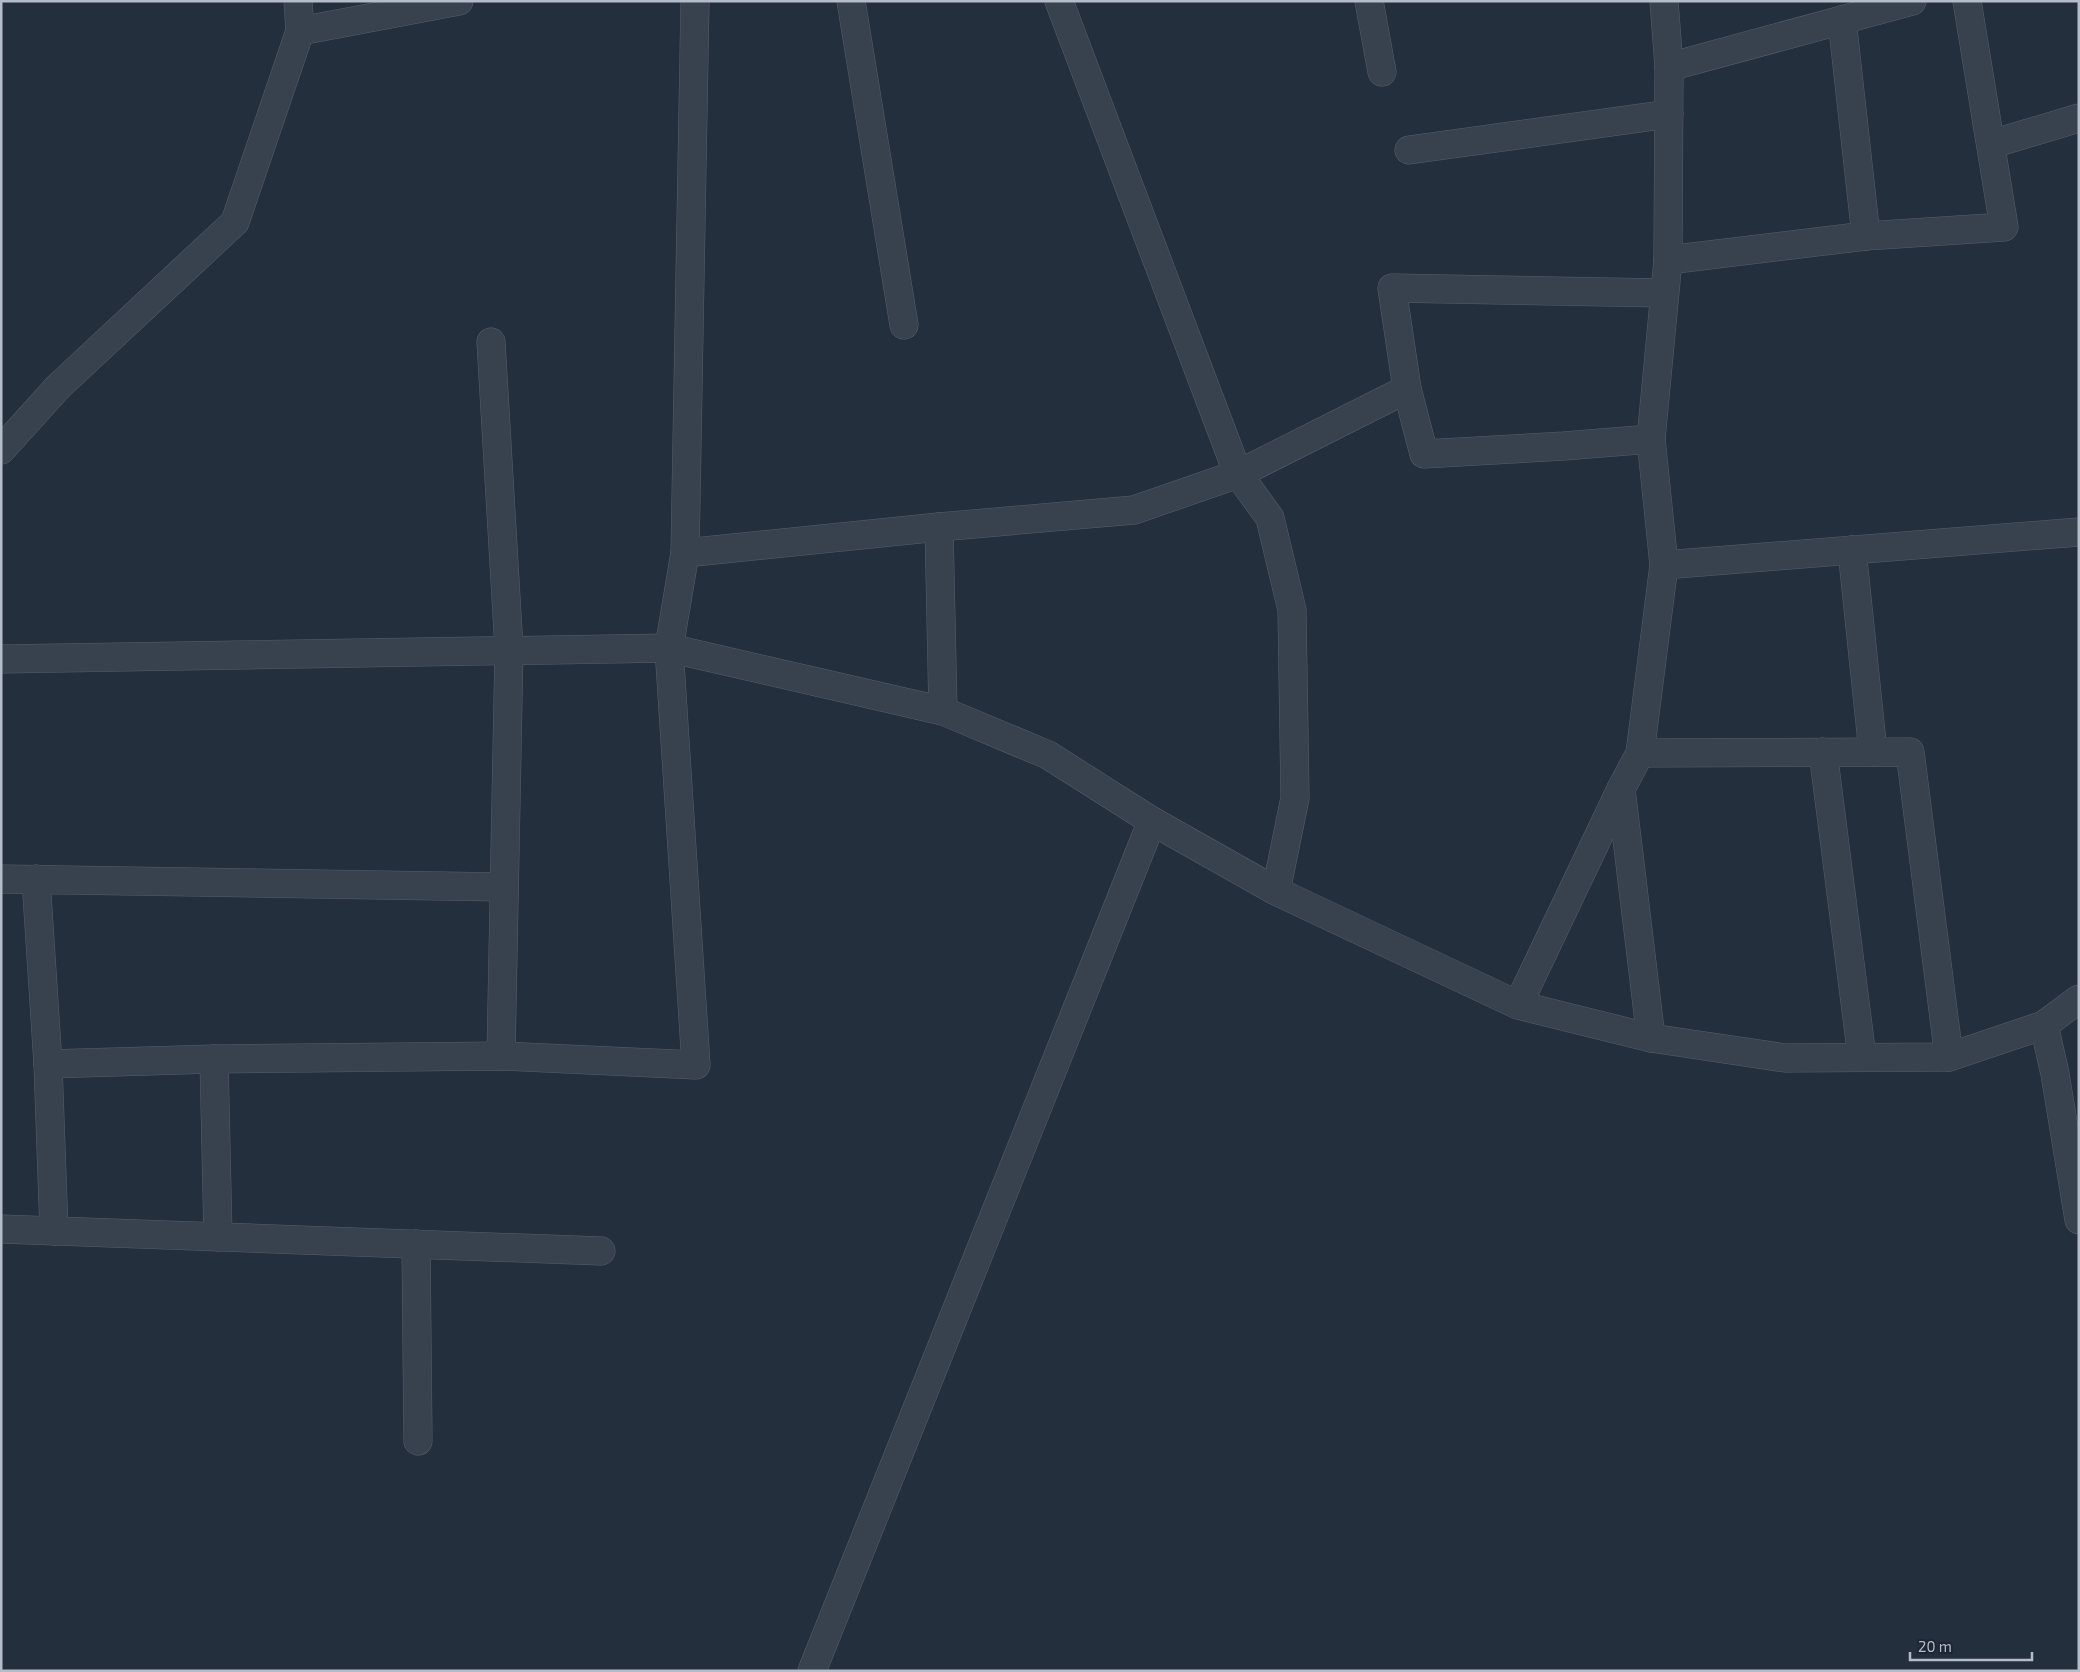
<svg xmlns="http://www.w3.org/2000/svg" width="2080" height="1672" font-family="'Exo 2',sans-serif">
<rect width="100%" height="100%" fill="#242f3e"/>
<g fill="none" stroke-linecap="round" stroke-linejoin="round">
<!-- street casing -->
<g stroke="#565f6c" stroke-width="29">
<g id="street">
<path d="M851,1L904,325"/>
<path d="M1059,1L1238,474L1270,518L1292,610L1295,798L1276,891"/>
<path d="M1369,1L1382,72"/>
<path d="M1842,20L1866,236"/>
<path d="M300,31L459,1"/>
<path d="M1669,67L1912,1"/>
<path d="M1992,144L2079,118"/>
<path d="M1409,150L1669,114"/>
<path d="M1668,260L1866,236L2004,227L1967,1"/>
<path d="M491,342L509,649L501,1056"/>
<path d="M1651,439L1564,446L1424,454L1407,389L1392,288L1664,293"/>
<path d="M1,450L58,387L235,222L300,31L298,1"/>
<path d="M939,527L943,711"/>
<path d="M1852,550L1873,752"/>
<path d="M685,553L939,527L1134,510L1238,474L1407,389"/>
<path d="M1664,565L2079,532"/>
<path d="M1,659L669,648L943,711L1048,755L1152,821L1276,891L1518,1005L1651,1038L1785,1058L1949,1057L2044,1025L2079,999"/>
<path d="M1823,752L1862,1057"/>
<path d="M1640,753L1910,752L1949,1057"/>
<path d="M1621,789L1651,1038"/>
<path d="M1,879L503,887"/>
<path d="M36,879L48,1064L54,1231"/>
<path d="M1518,1005L1621,789L1640,753L1664,565L1651,439L1668,260L1669,67L1664,1"/>
<path d="M2044,1025L2055,1074L2079,1220"/>
<path d="M214,1059L218,1237"/>
<path d="M48,1064L214,1059L501,1056L696,1065L669,648L685,553L695,1"/>
<path d="M1,1229L601,1251"/>
<path d="M416,1244L418,1441"/>
<path d="M812,1671L1152,821"/>
</g>
</g>
<!-- street -->
<use href="#street" stroke="#38414e" stroke-width="28"/>
</g>
<!-- border -->
<rect width="2080" height="1672" fill="none" stroke="#b4bcc9" stroke-width="5"/>
<!-- scale -->
<path d="M1910 1652v8h122v-8" fill="none" stroke="#b4bcc9" stroke-width="2.5"/>
<text x="1918" y="1652" font-size="15" fill="#b4bcc9" stroke="#1d2633" stroke-width="4" paint-order="stroke">20 m</text>
</svg>
